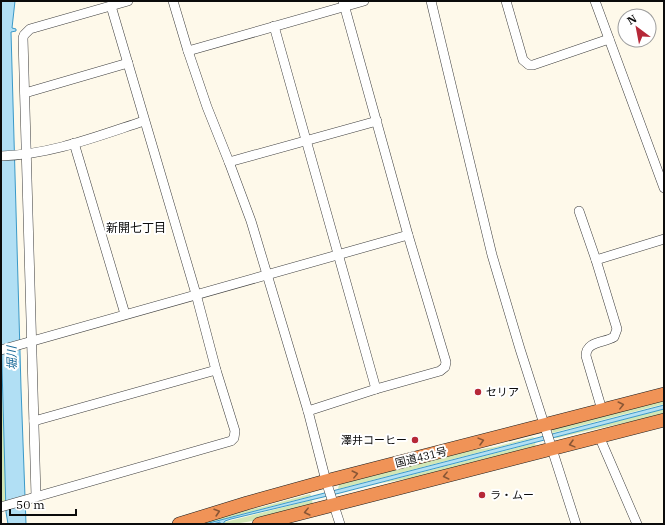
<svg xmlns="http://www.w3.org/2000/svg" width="665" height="525" font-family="'IBM Plex Serif','Noto Sans JP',serif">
<rect width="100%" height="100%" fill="#fef9ea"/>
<!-- green -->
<g fill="#d2e7b6">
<path d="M1,359L6,501L1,502Z"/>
<path d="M664,401V404L552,433L553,429L642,405Z"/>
<path d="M664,409V414C628,423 592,429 557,438L554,437Z"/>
<path d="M533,437L534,438L338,489L339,484L455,453L495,447Z"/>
<path d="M535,443L536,447L419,477L381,483L342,493Z"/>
<path d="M310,494L311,496L204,524H195L231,513L262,507Z"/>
<path d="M312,500L313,504C284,512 254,524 224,524L225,522Z"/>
</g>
<!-- water -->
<g fill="#b1dff4" stroke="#3a99c8">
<path d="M1,1H15L12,28L16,29V31L11,32L21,388L26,524H8L6,512L1,331Z"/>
<path d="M664,405V409L340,493L231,519L225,521L223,524H220V522L213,524H205Z"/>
</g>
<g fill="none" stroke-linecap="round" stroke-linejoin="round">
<!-- minor casing -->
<g stroke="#3e3e3e" stroke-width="10">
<g id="minor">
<path d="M173,1L188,51L207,107L229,162L251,221L308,411L326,481L340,524"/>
<path d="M431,1L492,255L520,349L576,524"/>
<path d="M506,1L523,60L529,65H533L609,39"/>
<path d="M595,1L664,188"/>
<path d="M274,26L376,389"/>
<path d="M188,51L364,1"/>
<path d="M25,93L128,63"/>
<path d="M74,143L125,314"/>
<path d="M1,156C50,155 98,136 144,121"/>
<path d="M229,162L377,121"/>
<path d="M579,211L596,260L617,329L614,337C604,343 586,341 586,356L602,410"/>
<path d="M596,260L664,239"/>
<path d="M1,350L408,235"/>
<path d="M308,411L376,389L440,371L445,367L446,362L408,235L343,1"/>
<path d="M34,421L216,370"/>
<path d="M599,436L637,524"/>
<path d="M36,496L23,38L24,35L30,29L128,1"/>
<path d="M1,507L231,441L234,438L235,431L216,370L196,294L111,6"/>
</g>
</g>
<!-- highway casing -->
<g stroke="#1c1c1c" stroke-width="14">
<g id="highway">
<path d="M179,524L247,503L326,481L664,394"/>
<path d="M259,524L664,420"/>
</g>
</g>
<!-- minor -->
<use href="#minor" stroke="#fff" stroke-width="9"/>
<!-- highway -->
<use href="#highway" stroke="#f09357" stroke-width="13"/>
</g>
<!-- one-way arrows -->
<defs><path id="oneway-chevron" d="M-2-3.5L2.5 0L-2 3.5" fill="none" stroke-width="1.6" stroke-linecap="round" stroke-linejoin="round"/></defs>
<g stroke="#895635">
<use href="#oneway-chevron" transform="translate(621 405) rotate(-14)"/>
<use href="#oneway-chevron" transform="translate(481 441) rotate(-15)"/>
<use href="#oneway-chevron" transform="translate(572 444) rotate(165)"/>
<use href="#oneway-chevron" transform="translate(355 474) rotate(-14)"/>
<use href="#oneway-chevron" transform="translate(446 476) rotate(166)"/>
<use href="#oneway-chevron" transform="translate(217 512) rotate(-17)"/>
<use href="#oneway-chevron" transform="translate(307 512) rotate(166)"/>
</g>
<!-- markers -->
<g fill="#b62838" stroke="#fff" stroke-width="1.5">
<circle cx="478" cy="392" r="4"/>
<circle cx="415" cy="440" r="4"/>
<circle cx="482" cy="495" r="4"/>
</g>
<g text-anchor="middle" stroke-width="4" stroke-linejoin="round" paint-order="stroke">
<!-- poi labels -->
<g font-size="11" fill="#0b0b0b" stroke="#fff" text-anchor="start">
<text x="486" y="396">セリア</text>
<text x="407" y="444" text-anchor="end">澤井コーヒー</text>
<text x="490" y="499">ラ・ムー</text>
</g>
<!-- street labels -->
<g font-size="11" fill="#0b0b0b" stroke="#fff">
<text transform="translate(421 457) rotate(-14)" y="4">国道431号</text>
</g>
<!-- neighbourhood labels -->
<g font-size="12" fill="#0b0b0b" stroke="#fff">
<text x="136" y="232">新開七丁目</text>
</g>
<!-- water labels -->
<g font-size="12" font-style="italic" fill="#196998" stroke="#fff">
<text transform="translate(12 358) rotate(-91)" y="4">堀川</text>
</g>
</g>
<!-- border -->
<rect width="665" height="525" fill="none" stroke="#0b0b0b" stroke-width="4"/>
<!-- north arrow -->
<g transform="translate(637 28) rotate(328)"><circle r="19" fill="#ffffff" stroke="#9d9d9d"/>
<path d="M0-3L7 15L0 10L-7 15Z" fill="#b62838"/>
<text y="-6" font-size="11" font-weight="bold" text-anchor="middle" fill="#0b0b0b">N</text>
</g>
<!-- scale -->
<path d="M10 509v6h66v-6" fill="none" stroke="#0b0b0b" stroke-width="2"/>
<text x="16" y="509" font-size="12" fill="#0b0b0b" stroke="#ffffff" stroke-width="3" paint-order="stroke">50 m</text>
</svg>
